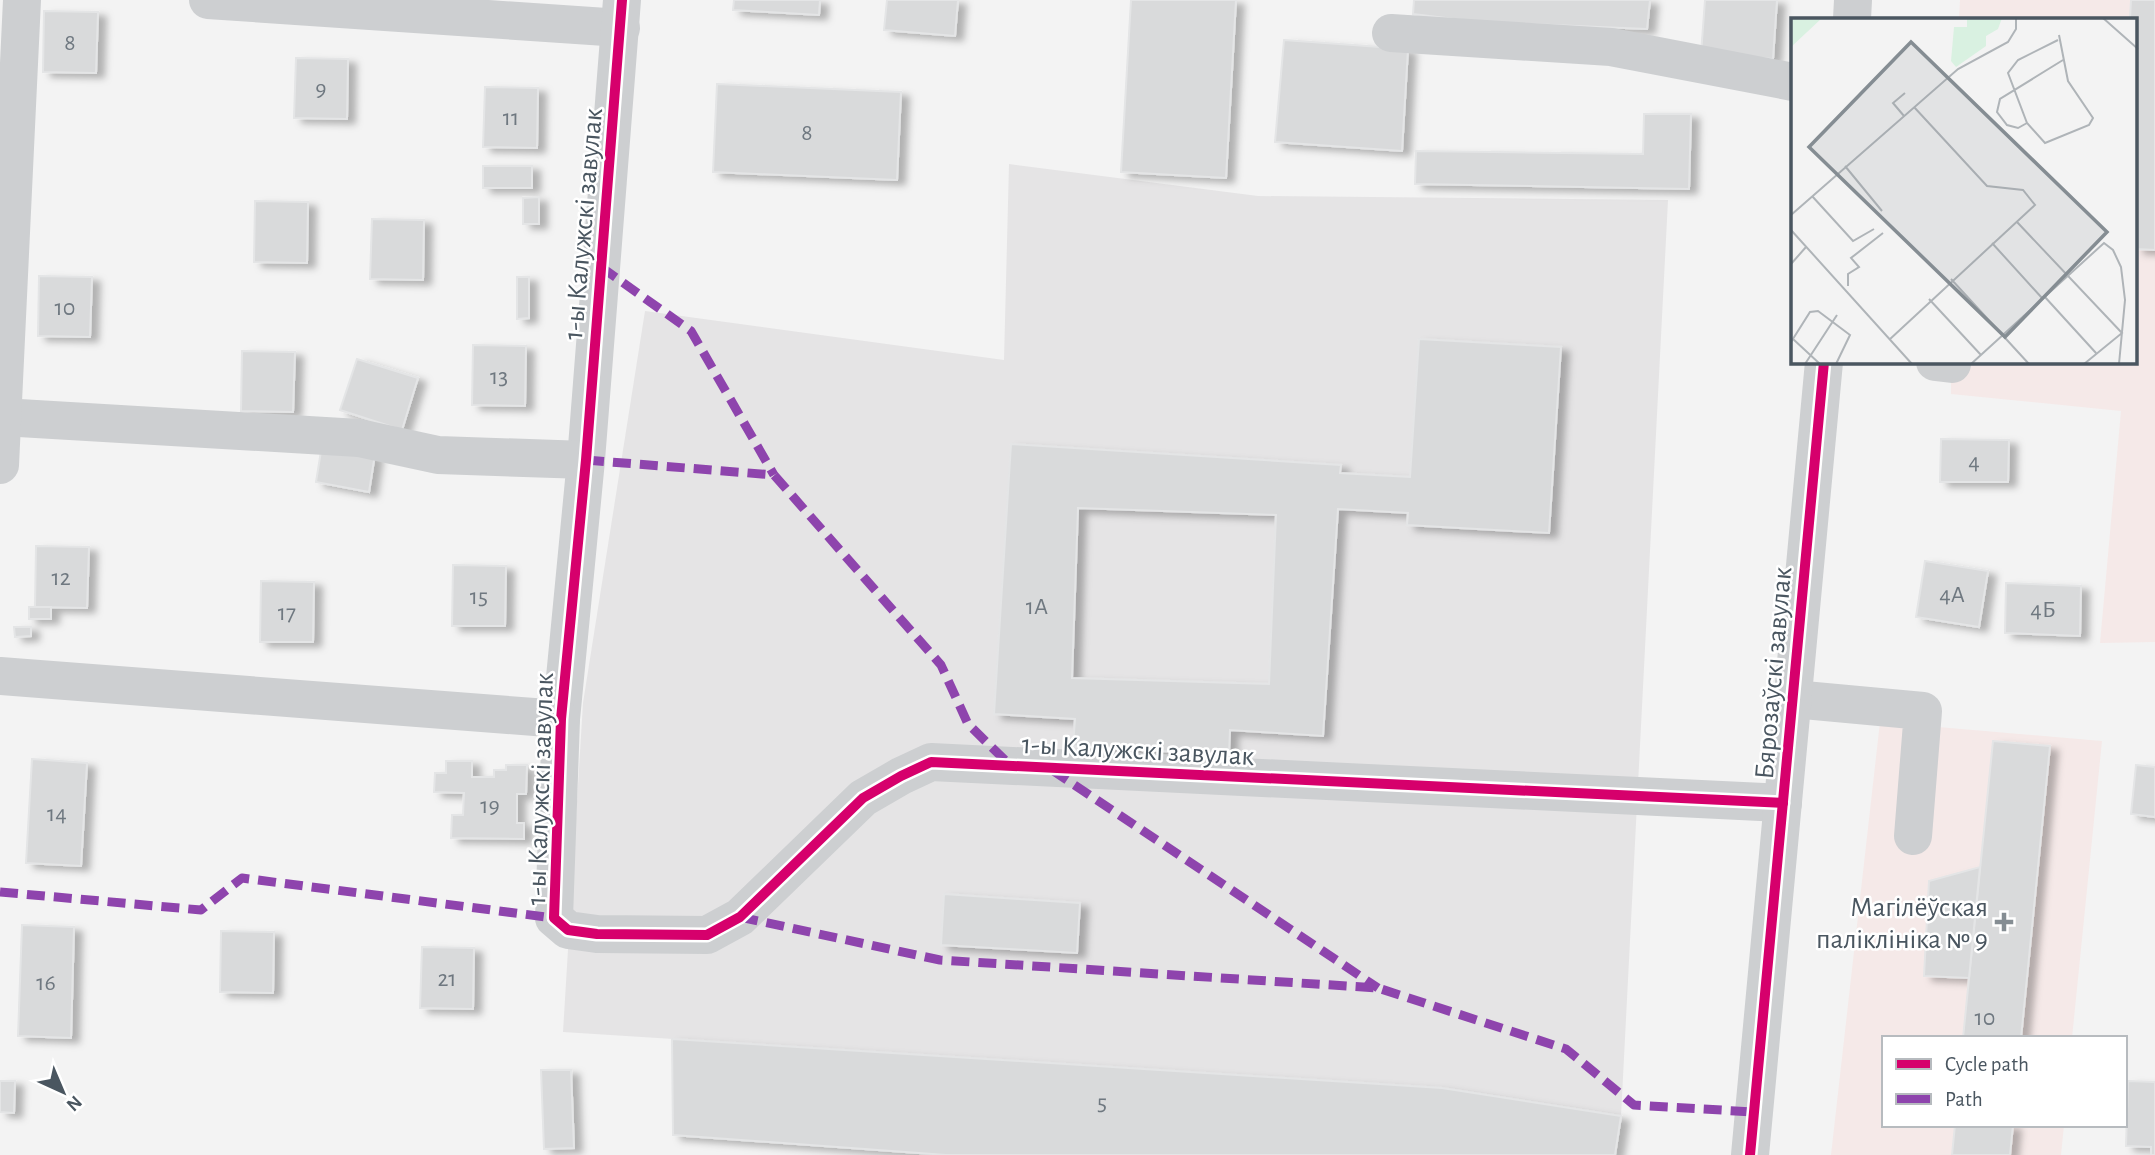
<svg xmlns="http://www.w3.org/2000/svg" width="2155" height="1155" font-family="'Alegreya Sans',sans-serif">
<defs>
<filter id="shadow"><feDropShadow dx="8" dy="4.5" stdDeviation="3.5" flood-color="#0004"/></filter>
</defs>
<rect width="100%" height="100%" fill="#f3f3f3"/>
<!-- education -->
<path fill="#e5e4e5" d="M1009,164L1258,196L1668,200L1621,1116L1442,1088L563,1032L583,703L645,311L1004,360Z"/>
<!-- medical -->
<g fill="#f5e9e8">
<path d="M1960,0H2155V642L2100,643L2121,411L1951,394V362H2136V19H1959Z"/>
<path d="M1880,722L2102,741L2072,1038H1884V1125H2064L2061,1155H1831Z"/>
</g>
<!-- building -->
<g fill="#d9dadb" stroke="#e4e5e6" stroke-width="2" fill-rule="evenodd" filter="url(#shadow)">
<path d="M734,0H820L819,15L733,10Z"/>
<path d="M887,0H958L955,36L884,30Z"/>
<path d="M1131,0H1236L1226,178L1121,172Z"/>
<path d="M1414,0H1650L1647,29L1478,22L1413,14Z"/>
<path d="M1705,0H1777L1773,59L1701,54Z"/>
<path d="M2131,0H2155V250L2136,249V19H2130Z"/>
<path d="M44,11L98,12L96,73L43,72Z"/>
<path d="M1284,40L1408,49L1402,151L1275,142Z"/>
<path d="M296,58L348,59L347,119L294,118Z"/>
<path d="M717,84L901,92L897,180L713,172Z"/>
<path d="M485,87L538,88L537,148L483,147Z"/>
<path d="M1644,114H1691L1689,189L1415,184L1416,151L1643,154Z"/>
<rect x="483" y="166" width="49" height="22"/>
<path d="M539,197V224H523V198Z"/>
<path d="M255,201L308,202L307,263L254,262Z"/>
<path d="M372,219L424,220L423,280L370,279Z"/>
<path d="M39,276L92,277L90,337L38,336Z"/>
<path d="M517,277H529V318L517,319Z"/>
<path d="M1419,339L1561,347L1549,533L1407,525L1408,513L1338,509L1323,736L1230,730L1229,755L1073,746L1075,719L994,714L1011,444L1341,465L1340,473L1410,477ZM1078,508L1276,515L1269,684L1072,678Z"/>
<path d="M473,345L526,346L525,406L472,405Z"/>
<path d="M242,351L295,352L293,412L241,411Z"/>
<path d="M357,359L418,378L402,430L340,410Z"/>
<path d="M1941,439L2009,440L2008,482H1940Z"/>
<path d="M322,445L375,454L369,492L316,482Z"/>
<path d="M36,546L89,547L87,608L35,607Z"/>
<path d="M1925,561L1988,571L1979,627L1916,617Z"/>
<path d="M453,565L506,566L505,626H452Z"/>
<path d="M261,581L314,582L313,642H260Z"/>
<path d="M2006,583L2081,586L2080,636L2005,633Z"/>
<rect x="29" y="607" width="22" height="12"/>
<path d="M14,627H31V636L15,637Z"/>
<path d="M1993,741L2050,746L2021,1038H1963Z"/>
<path d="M32,759L87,763L81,866L26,863Z"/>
<path d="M446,761H472V777H494V770H506V765H527L526,794H517V823H524V839L451,838L452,815H463L464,793L434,792L435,773H446Z"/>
<path d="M2136,765L2155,767V817L2131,814Z"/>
<path d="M1980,867L1969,978L1924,976L1929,881Z"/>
<path d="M944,894L1080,903L1077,953L941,945Z"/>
<path d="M22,925L74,927L71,1038L18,1036Z"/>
<path d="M221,931L274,932L273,993L220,992Z"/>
<path d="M422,947L474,948L473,1009L420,1008Z"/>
<path d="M672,1039L1442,1088L1621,1116L1615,1155H946L673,1135Z"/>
<path d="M541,1070H571L574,1148L544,1149Z"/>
<path d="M0,1081H15L14,1113L0,1112Z"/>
<path d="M2128,1081L2155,1082V1155H2151V1147L2126,1146Z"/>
<path d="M1955,1125H2013L2010,1155H1952Z"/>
</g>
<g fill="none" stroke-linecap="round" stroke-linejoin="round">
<!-- minor -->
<g stroke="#cdcfd1" stroke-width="38">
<path d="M208,0L621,28"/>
<path d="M622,0L586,460L561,719L554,918L568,930L597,934L707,935L740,917L863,798L901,776L931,762L1783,803"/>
<path d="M1852,19L1853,0"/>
<path d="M1391,33L1611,47L1793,82"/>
<path d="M1935,362L1952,364"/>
<path d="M2,417L359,438L438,455L586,460"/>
<path d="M0,465L22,0"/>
<path d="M0,676L561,719"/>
<path d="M1793,699L1923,711L1913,836"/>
<path d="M1750,1155L1824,362"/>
</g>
<!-- quiet -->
<g stroke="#8e44ad" stroke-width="9" stroke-dasharray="18 9" stroke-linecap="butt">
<path d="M601,267L691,331L774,475"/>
<path d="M586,460L774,475L941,665L968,724L1011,766"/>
<path d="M1052,770L1378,988"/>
<path d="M0,892L201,910L242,878L554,918"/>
<path d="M740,917L940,960L1378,988L1566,1049L1634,1105L1754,1112"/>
</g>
<!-- cycleway casing -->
<g stroke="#fff" stroke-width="15">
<g id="cycleway">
<path d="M622,0L586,460L561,719L554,918L568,930L597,934L707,935L740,917L863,798L901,776L931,762L1783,803"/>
<path d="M1750,1155L1824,362"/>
</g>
</g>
<!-- cycleway -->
<use href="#cycleway" stroke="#d6006c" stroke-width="10"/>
</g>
<!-- markers -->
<path fill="#858d93" stroke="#fff" stroke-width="2.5" d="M2000.5 911.5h7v7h7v7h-7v7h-7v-7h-7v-7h7z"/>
<g text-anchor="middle" stroke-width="5" stroke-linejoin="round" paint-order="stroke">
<!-- number labels -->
<g font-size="24" fill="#6f7880">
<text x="70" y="50">8</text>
<text x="321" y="96">9</text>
<text x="511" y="125">11</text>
<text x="807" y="140">8</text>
<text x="65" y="315">10</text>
<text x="499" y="384">13</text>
<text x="1974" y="469">4</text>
<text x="61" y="585">12</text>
<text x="1952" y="602">4А</text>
<text x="479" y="604">15</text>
<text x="1037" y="614">1А</text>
<text x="2043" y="617">4Б</text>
<text x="287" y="620">17</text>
<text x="490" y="813">19</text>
<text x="57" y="821">14</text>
<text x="447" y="986">21</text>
<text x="46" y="990">16</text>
<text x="1985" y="1025">10</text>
<text x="1102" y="1110">5</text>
</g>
<!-- street labels -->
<g font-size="28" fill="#4a5660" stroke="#fff">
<text transform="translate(582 224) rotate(-85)" y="10">1-ы Калужскі завулак</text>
<text transform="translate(1772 673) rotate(-85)" y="10">Бярозаўскі завулак</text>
<text transform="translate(1138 749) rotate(3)" y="10">1-ы Калужскі завулак</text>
<text transform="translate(539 789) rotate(-88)" y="10">1-ы Калужскі завулак</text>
</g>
<!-- poi labels -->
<g font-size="28" fill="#4a5660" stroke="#fff" text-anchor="end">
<text x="1988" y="916">Магілёўская<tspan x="1988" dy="32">паліклініка № 9</tspan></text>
</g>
</g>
<!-- overview -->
<g transform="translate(1791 18)">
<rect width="346" height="346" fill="#f3f3f3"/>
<path d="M0,0H31L0,29ZM176,0H211L207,11L195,18V28L165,49L160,43L163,9H176Z" fill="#d9f1e1"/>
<path fill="none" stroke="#afb4b8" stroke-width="2" d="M312,0L347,31M267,22L227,42L217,55L236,105L254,125L298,107L302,100L277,63L268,17M113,98L102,85L114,75M236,105L227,110L216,107L206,94L209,81L272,42M54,148L91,193M21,178L62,223L83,211M0,197L167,51L217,24L225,11V0M226,204L331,315L293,346M0,212L121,346M201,225L251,280M0,246L15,229M160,261L238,346M57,268V256L68,249L60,240L92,215M253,278L305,335M138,281L190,337M2,321L29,346M98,322L244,187L232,172L196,168L123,89M0,324L19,294L27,293L59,317L45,346M14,346L46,297M180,346L313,225L322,232L330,249L334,282L328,346"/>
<path fill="#858d93" fill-opacity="0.15" stroke="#858d93" stroke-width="3.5" d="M120,24L316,214L214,319L18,129Z"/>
<rect width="346" height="346" fill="none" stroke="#4a5660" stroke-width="3.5"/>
</g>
<!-- legend -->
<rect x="1882" y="1036" width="245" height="91" fill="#ffffff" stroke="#b7bbbf" stroke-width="2"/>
<rect x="1896" y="1059" width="35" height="10" fill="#d6006c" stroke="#b7bbbf" stroke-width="2"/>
<text x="1945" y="1071" font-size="21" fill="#4a5660">Cycle path</text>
<rect x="1896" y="1094" width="35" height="10" fill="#8e44ad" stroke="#b7bbbf" stroke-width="2"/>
<text x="1945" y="1106" font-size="21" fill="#4a5660">Path</text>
<!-- north arrow -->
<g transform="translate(63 1092) rotate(136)" stroke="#ffffff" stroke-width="5" paint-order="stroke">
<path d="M0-5L12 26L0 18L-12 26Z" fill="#4a5660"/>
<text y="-10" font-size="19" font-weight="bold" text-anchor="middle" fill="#4a5660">N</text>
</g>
</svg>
